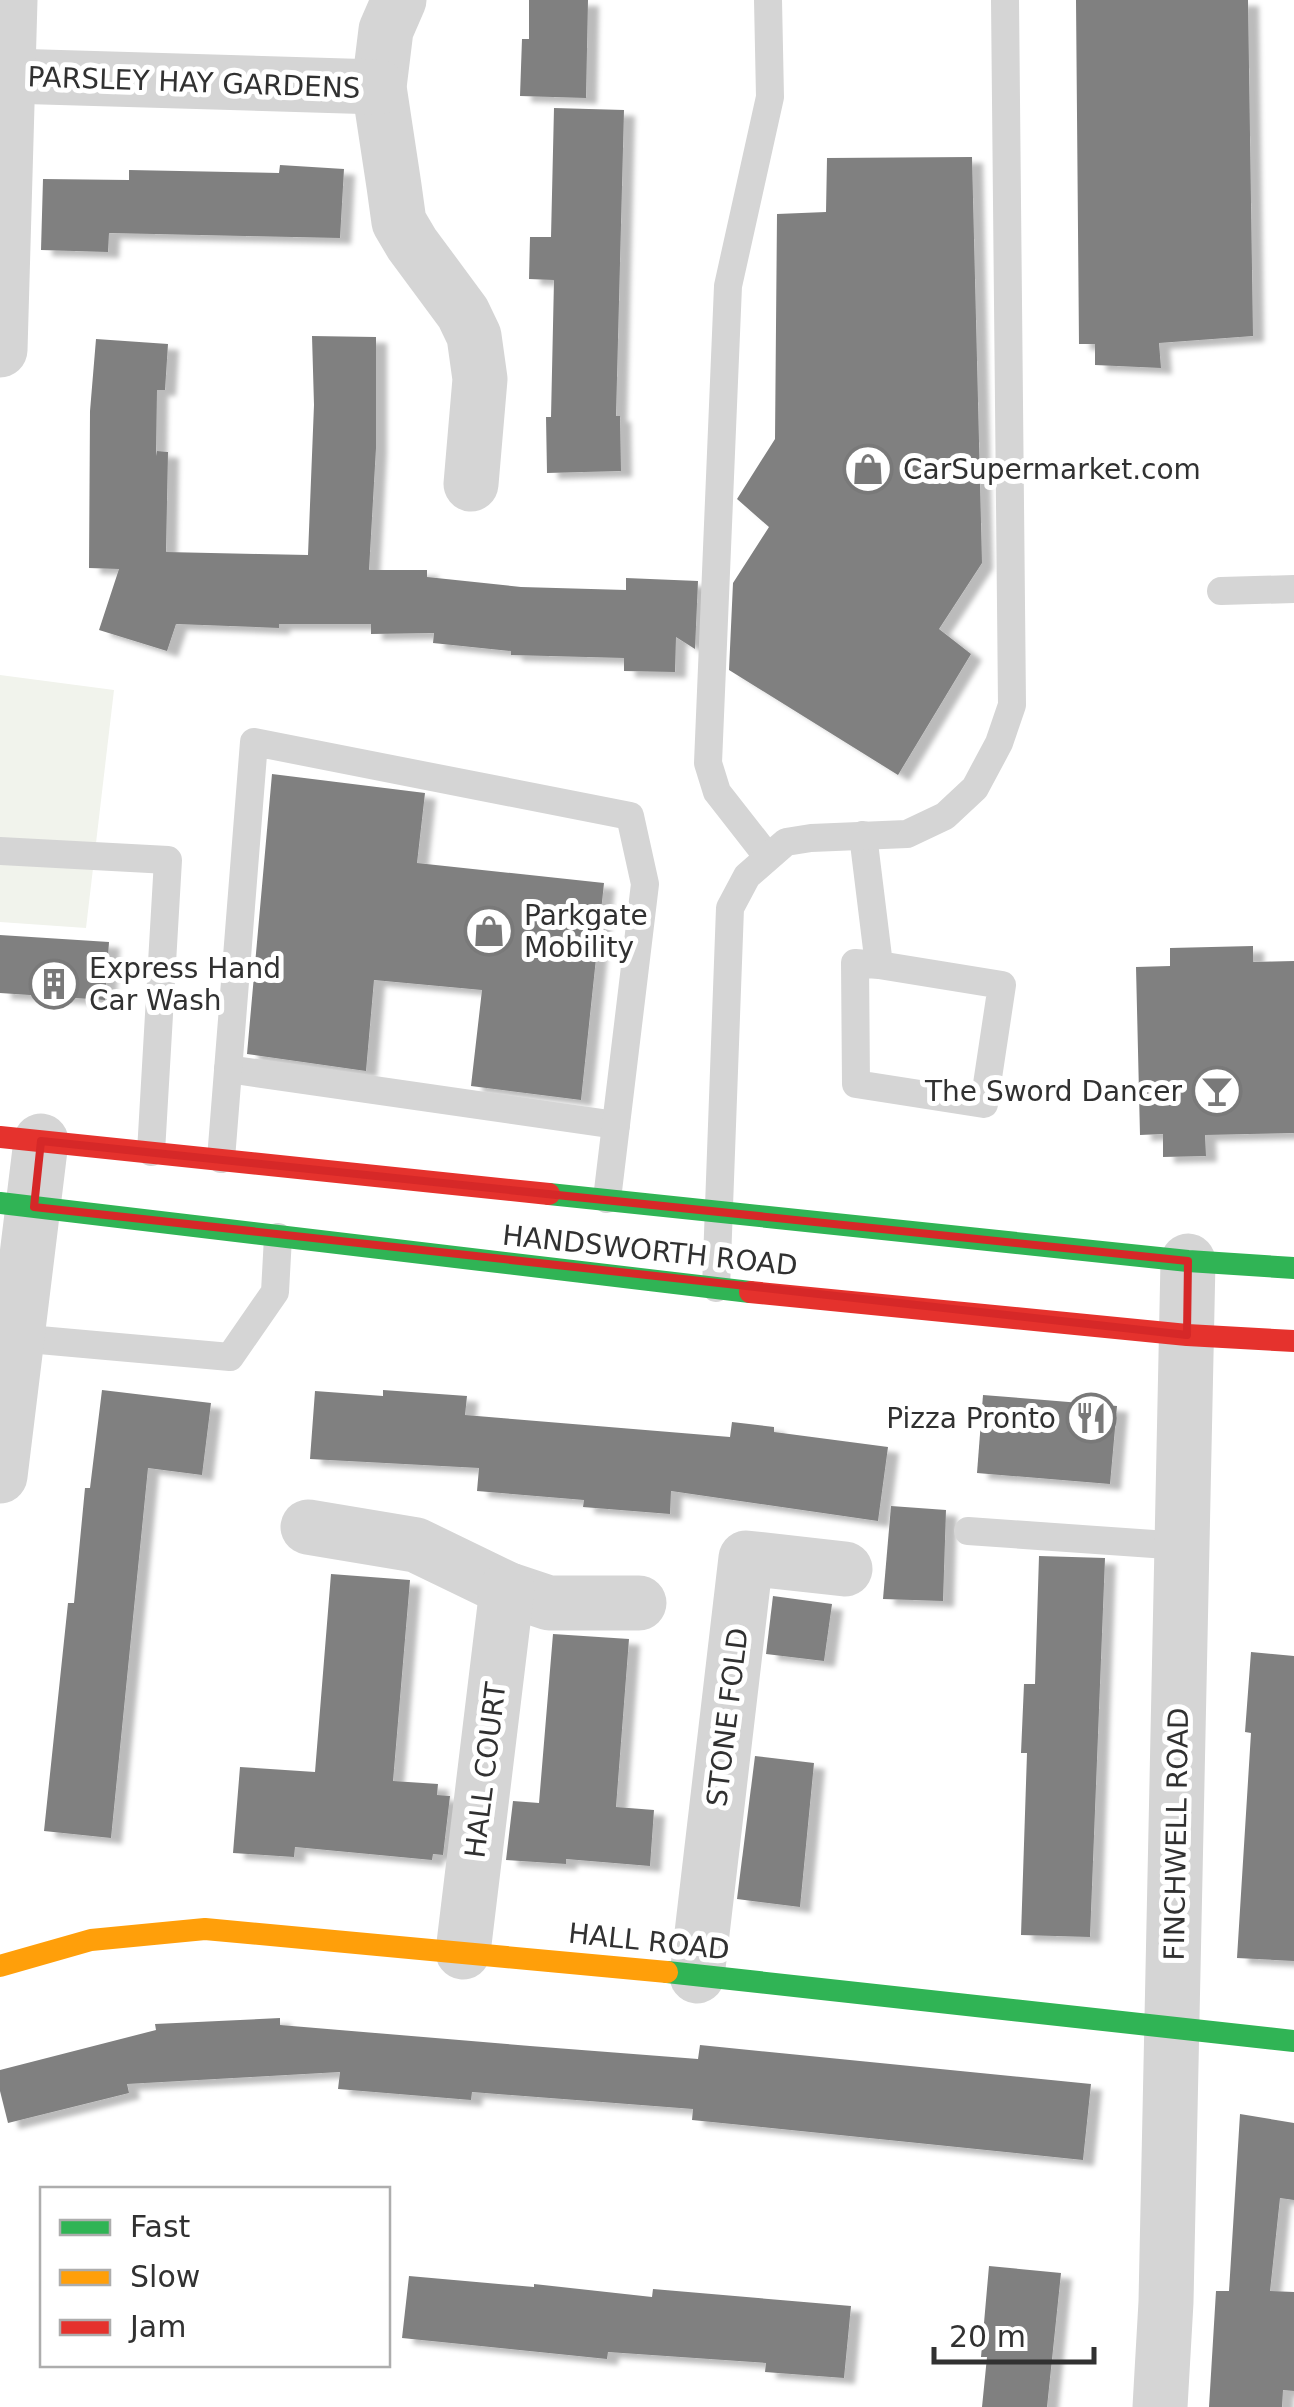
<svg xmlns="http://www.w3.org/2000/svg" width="1294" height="2407" font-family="'DejaVu Sans',sans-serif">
<defs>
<filter id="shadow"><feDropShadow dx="11" dy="6" stdDeviation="2.5" flood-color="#0004"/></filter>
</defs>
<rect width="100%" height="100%" fill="#fff"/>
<!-- green -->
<path fill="#f1f3ec" d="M0,675L114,690L86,928L0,922Z"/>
<!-- building -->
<g fill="#808080" filter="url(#shadow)">
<path d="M529,0H588L586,98L520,96L522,39H529Z"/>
<path d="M1076,0H1248L1253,336L1159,343L1161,368L1095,365V344H1079Z"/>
<path d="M554,108L624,110L616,416H620L621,471L547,473L546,417H551L554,280L529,279L530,237H551Z"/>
<path d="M972,157L982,563L939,629L971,654L898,775L729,670L733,583L769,527L737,499L775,439L777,214L826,212L827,158Z"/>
<path d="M280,165L344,169L340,238L109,233L108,252L41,250L43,179L129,180V170L279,173Z"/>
<path d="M312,336L376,337V448L369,570H427V577L521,587L626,590V578L698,581L695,649L676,637L675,672L624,671V658L511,655V651L433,643L434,633L371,634V624H279V628L176,624L167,651L99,630L119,569L89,568L90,411L96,339L168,344L165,390H157L156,456L157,451L168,452L166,552L308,555L314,405Z"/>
<path d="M272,774L425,793L417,863L604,883L581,1100L471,1086L482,990L374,980L366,1071L247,1054Z"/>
<path d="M0,935L109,942L105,1000L0,993Z"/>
<path d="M1253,946V962L1294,961V1133L1205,1135L1206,1156L1163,1157V1134L1140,1135L1136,967L1170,966V948Z"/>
<path d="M102,1390L211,1403L202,1475L148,1468L111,1838L44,1831L68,1603H74L85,1488H90Z"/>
<path d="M383,1390L467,1396L465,1415L730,1437L732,1422L774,1427V1432L888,1447L878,1521L671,1491L670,1514L583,1507L584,1500L477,1491L479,1468L310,1459L315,1391L383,1396Z"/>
<path d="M983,1395L1117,1406L1110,1484L977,1473Z"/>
<path d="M891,1506L946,1510L943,1601L883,1599Z"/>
<path d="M1039,1556L1105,1558L1090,1937L1021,1935L1027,1753H1021L1024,1684H1035Z"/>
<path d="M331,1574L410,1580L393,1781L438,1784L437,1795L450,1796L443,1855L433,1854L432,1860L295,1847L294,1857L233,1853L240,1767L315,1772Z"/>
<path d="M773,1596L832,1604L824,1661L766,1654Z"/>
<path d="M553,1634L629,1639L616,1807L654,1810L650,1866L566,1859V1864L506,1860L513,1801L539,1803Z"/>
<path d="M1251,1652L1294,1656V1961L1237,1958L1251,1733L1245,1732Z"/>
<path d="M755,1756L814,1763L800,1907L737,1899Z"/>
<path d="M280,2018V2025L530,2046L698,2059L700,2045L1091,2084L1083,2160L692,2120L693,2109L472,2092L471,2100L338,2089L340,2072L127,2084L129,2093L8,2123L0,2091V2070L156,2030L155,2024Z"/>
<path d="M1240,2114L1294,2123V2200L1280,2198L1270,2291L1294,2292V2391L1283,2390L1282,2407H1209L1216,2291H1229Z"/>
<path d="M989,2266L1061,2273L1047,2407H982L987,2357H981Z"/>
<path d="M409,2276L534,2287V2284L652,2297L653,2289L851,2306L844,2378L765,2372L766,2363L608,2352L607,2359L402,2338Z"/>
</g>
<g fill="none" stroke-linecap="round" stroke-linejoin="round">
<!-- lane -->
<g stroke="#d5d5d5" stroke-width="28">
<path d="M1221,591L1294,589"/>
<path d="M863,835L879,965L855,963L856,1084L984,1104L1002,985L879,965"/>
<path d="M0,851L168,860L151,1152"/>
<path d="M767,856L717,792L708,763L728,286L770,97L768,0"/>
<path d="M228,1069L616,1125"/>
<path d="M221,1159L254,742L630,816L645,884L607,1199"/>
<path d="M716,1288L730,908L747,876L786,842L811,838L907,834L945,816L975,788L999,743L1012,705L1005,0"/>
<path d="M17,1338L230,1357L275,1292L278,1237"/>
<path d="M968,1531L1182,1546"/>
</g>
<!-- street -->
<g stroke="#d5d5d5" stroke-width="55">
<path d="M399,0L386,30L379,87L394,186L399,222L412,244L463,313L474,336L480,379L471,484"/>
<path d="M9,76L379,87"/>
<path d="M0,350L10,0"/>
<path d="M0,1476L41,1141"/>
<path d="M308,1527L416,1545L507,1589L549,1603H639"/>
<path d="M463,1952L507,1589"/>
<path d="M697,1976L746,1558L845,1569"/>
<path d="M1160,2407L1166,2302L1188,1261"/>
</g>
<!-- fast -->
<g stroke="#30b455" stroke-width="22">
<path d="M549,1194L1188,1261L1294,1268"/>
<path d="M0,1203L750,1292"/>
<path d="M667,1972L1294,2041"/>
</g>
<!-- slow -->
<path stroke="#ff9f0a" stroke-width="22" d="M0,1966L91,1940L205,1929L667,1972"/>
<!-- jam -->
<g stroke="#e5322d" stroke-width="22">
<path d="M0,1137L549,1194"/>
<path d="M750,1292L1187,1335L1294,1341"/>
</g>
</g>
<!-- marked area -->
<path fill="none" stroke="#d62828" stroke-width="8" stroke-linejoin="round" d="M41,1141L1188,1261L1187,1335L34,1207Z"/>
<!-- icons -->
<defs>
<g id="shop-ring" transform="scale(2.5)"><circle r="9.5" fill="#fff" stroke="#797979" stroke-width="1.5"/><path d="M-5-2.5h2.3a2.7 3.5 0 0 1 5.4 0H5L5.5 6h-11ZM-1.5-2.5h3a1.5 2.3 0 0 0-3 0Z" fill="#797979"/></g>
<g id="building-ring" transform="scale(2.5)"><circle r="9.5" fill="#fff" stroke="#797979" stroke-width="1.5"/><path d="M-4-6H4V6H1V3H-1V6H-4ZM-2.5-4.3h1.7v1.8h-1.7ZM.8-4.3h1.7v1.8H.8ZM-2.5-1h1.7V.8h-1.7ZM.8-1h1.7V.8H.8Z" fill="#797979"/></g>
<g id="bar-ring" transform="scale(2.5)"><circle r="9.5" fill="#fff" stroke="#797979" stroke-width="1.5"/><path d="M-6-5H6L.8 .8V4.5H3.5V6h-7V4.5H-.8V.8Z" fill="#797979"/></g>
<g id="restaurant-ring" transform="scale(2.5)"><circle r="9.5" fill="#fff" stroke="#797979" stroke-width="1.5"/><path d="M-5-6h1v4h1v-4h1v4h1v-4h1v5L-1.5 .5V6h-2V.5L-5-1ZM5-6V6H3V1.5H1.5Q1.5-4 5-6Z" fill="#797979"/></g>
</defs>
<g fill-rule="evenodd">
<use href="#shop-ring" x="868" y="469"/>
<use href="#shop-ring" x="489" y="931"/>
<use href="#building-ring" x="54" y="984"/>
<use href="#bar-ring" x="1217" y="1091"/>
<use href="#restaurant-ring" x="1091" y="1418"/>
</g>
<g text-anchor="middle" stroke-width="10" stroke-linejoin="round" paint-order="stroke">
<!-- street labels -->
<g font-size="28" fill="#313131" stroke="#fff">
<text transform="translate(194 82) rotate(2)" y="10">PARSLEY HAY GARDENS</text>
<text transform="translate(650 1250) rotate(6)" y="10">HANDSWORTH ROAD</text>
<text transform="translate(727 1717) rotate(-83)" y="10">STONE FOLD</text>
<text transform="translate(485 1770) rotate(-83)" y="10">HALL COURT</text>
<text transform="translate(1176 1834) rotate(-89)" y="10">FINCHWELL ROAD</text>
<text transform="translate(649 1941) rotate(6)" y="10">HALL ROAD</text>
</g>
<!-- poi labels -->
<g font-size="28" fill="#313131" stroke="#fff" text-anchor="start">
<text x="903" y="479">CarSupermarket.com</text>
<text x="524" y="925">Parkgate<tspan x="524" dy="32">Mobility</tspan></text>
<text x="89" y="978">Express Hand<tspan x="89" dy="32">Car Wash</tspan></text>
<text x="1182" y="1101" text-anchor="end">The Sword Dancer</text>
<text x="1056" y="1428" text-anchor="end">Pizza Pronto</text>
</g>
</g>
<!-- legend -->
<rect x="40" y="2187" width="350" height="180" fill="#ffffff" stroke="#adadad" stroke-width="2.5"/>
<rect x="60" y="2220" width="50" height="15" fill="#30b455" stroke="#adadad" stroke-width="2.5"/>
<text x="130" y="2237" font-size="30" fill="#313131">Fast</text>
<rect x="60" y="2270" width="50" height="15" fill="#ff9f0a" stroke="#adadad" stroke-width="2.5"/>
<text x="130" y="2287" font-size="30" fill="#313131">Slow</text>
<rect x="60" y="2320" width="50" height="15" fill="#e5322d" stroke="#adadad" stroke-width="2.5"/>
<text x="130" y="2337" font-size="30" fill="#313131">Jam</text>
<!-- scale -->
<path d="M934 2347v15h160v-15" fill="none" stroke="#313131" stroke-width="5"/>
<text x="949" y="2347" font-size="30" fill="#313131" stroke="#ffffff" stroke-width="8" paint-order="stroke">20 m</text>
</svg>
